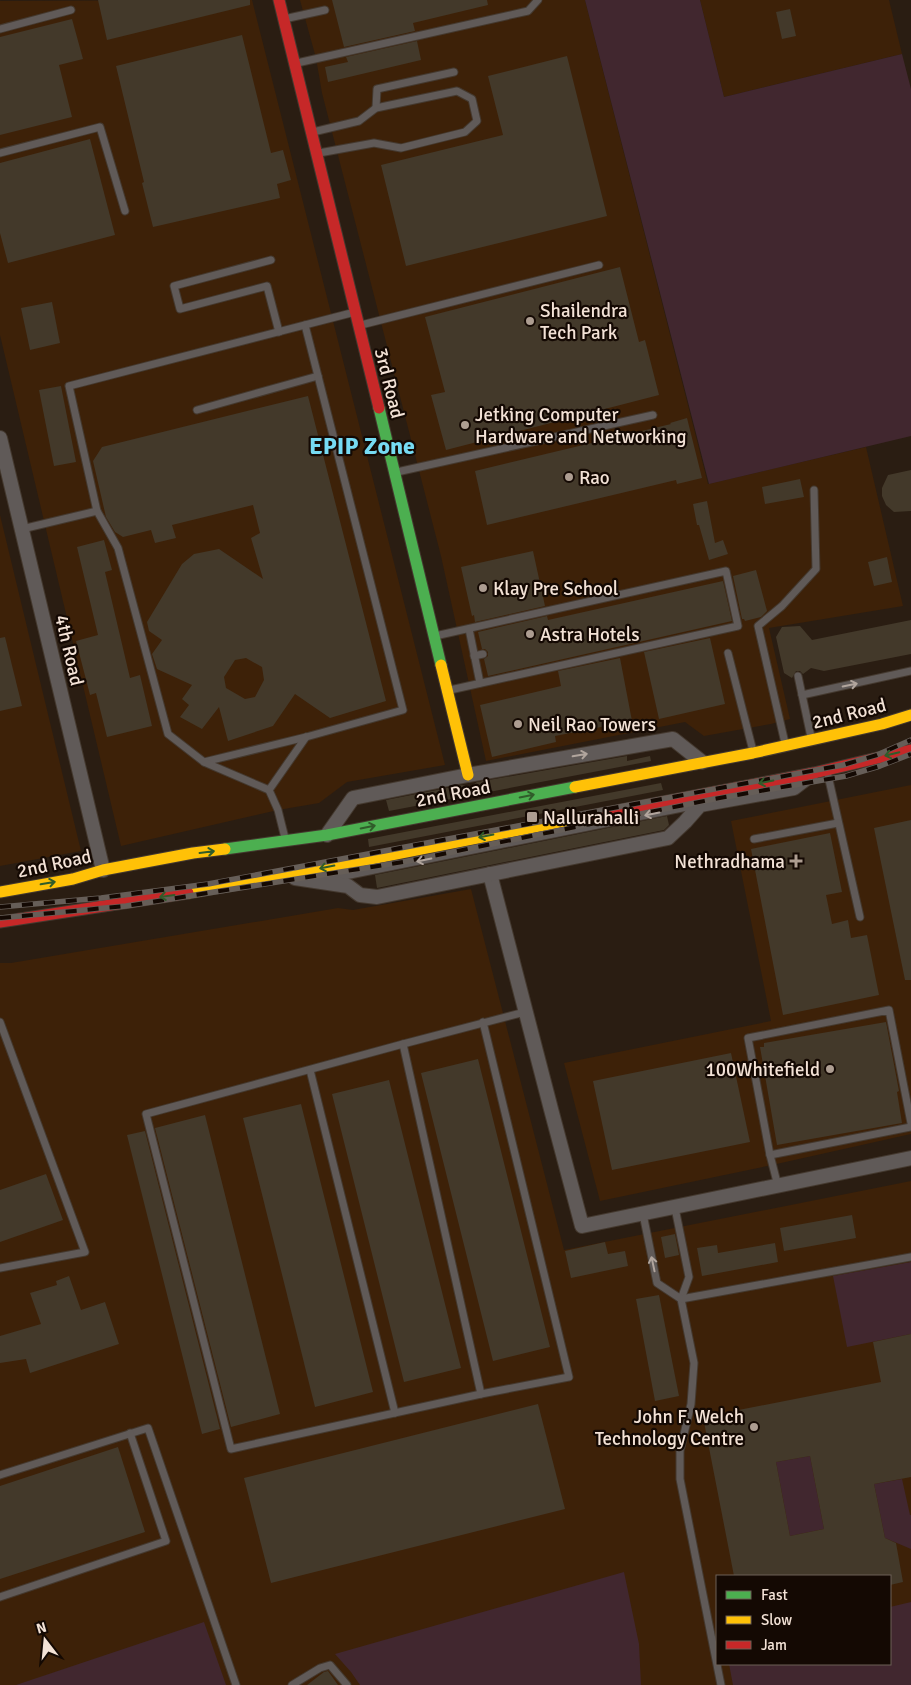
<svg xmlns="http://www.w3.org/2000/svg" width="911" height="1685" font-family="Signika,sans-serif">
<rect width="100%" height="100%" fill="#2a1d12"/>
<!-- built -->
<g fill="#3d2108" fill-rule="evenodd">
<path d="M252,0L445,765L347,782L319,803L278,810L121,846L0,335V1Z"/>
<path d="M300,0H585L708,484L866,447L903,606L769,628L790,719L771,724L704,736L685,722L486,761L441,556L322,93L316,58Z"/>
<path d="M700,0H889L902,54L724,97Z"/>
<path d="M0,515L81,851L0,866Z"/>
<path d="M911,785V1134L772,1165L600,1201L564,1063L771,1021L731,821Z"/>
<path d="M471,889L564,1250L911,1181V1685H0V963H11L338,908L353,910ZM717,1576H890V1664H717Z"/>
</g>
<!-- green -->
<g fill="#41272f">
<path d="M585,0H700L724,97L902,54L911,89V436L709,484Z"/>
<path d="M911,1262V1334L847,1347L833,1276Z"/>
<path d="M810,1456L824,1529L790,1536L776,1462Z"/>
<path d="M902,1479L910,1515H911V1549L885,1538L874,1484Z"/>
<path d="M624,1572L639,1644L641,1685H360L351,1672L335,1654Z"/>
<path d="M911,1602V1685H733L729,1664H890V1607Z"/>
<path d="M204,1622L226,1685H16Z"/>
</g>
<!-- building -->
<g fill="#43392a" fill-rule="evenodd">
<path d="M98,0H250V5L107,40Z"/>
<path d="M332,0H487L488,5L413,23L415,31L344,47Z"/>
<path d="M790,9L796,36L782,39L776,12Z"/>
<path d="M72,19L83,59L59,65L72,117L0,135V37Z"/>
<path d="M242,35L271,153L283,150L291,180L277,184L280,198L153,227L142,183L144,182L116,66Z"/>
<path d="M417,41L421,60L328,82L325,67L348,62L346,57Z"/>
<path d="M567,56L607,216L406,266L381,165L503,135L488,76Z"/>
<path d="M90,139L115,235L8,263L0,233V163Z"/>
<path d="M620,267L639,342L645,340L659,395L446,450L431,395L445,392L425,317Z"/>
<path d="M52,302L60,343L30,350L21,308Z"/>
<path d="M61,386L76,462L54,466L39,390Z"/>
<path d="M308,396L386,701L330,718L295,694L273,726L228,741L219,707L202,729L180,717L189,705L182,699L192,685L157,669L152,654L162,640L149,631L147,622L182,564L194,554L219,549L263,579L251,538L260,533L253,505L172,525L176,538L155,543L151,530L123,537L115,532L106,517L93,461L102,447ZM246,658L262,667L264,680L255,697L245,699L226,688L224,677L235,660Z"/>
<path d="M687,418L702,478L677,484L676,480L487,525L475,471L671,424L670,423Z"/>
<path d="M911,470V511L894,512L886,505L882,496V488L888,475Z"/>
<path d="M800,479L804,497L765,504L762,487Z"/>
<path d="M707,501L715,543L723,540L728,554L709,560L699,525H697L693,504Z"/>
<path d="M104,540L112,570L105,572L130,678L140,675L152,726L107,737L96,693L90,695L76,641L98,635L77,547Z"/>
<path d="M533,551L545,606L475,622L474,615L472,616L461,567Z"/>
<path d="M887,557L892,582L874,586L868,562Z"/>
<path d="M756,570L767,611L761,617L745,621L744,619H742L733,576Z"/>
<path d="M723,581L732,621L488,676L484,659L488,656V652L485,649H482L478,632L547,616L548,620Z"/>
<path d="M911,620V654L824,671L811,668L803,674L800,671H796L792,678L784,673L776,637L782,627L800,626L812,640Z"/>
<path d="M5,637L22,706L0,711V638Z"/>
<path d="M710,638L725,704L659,719L644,652Z"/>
<path d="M620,658L632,721L555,736L556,742L492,757L480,705L561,686L558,671Z"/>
<path d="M627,756V761L650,756L651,761L389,811L386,800L462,785L470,787L477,782Z"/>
<path d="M661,783L663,790L369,847L368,839Z"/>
<path d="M667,816L669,825L664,830L377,888L375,875Z"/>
<path d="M911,820V980H905L874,828Z"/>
<path d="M830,833L842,892L826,895L832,924L848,920L851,938L867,935L879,995L783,1015L751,849Z"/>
<path d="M886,1022L899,1091L897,1092L902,1123L777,1145L760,1047H764V1043Z"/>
<path d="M731,1053L750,1142L612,1170L593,1081Z"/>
<path d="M478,1059L550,1347L493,1361L421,1073Z"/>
<path d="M389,1080L461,1368L404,1382L332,1094Z"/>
<path d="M301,1104L373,1392L315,1407L243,1118Z"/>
<path d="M205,1115L280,1414L231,1427L155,1128Z"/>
<path d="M145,1131L220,1429L202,1434L127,1135Z"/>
<path d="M46,1174L63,1220L0,1242V1190Z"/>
<path d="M852,1215L856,1238L784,1251L780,1228Z"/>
<path d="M675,1234L679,1255L665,1258L661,1237Z"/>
<path d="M605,1242L608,1254L625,1251L628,1266L571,1278L565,1251Z"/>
<path d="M775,1243L778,1262L702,1276L697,1248L717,1245L718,1253Z"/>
<path d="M69,1276L81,1310L105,1302L119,1344L30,1373L26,1359L0,1363V1336L41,1324L30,1293L57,1285L56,1281Z"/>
<path d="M659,1295L679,1396L655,1401L636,1299Z"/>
<path d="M911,1334V1477L874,1484L885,1538L896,1543L903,1582L890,1585V1576H734L703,1417L881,1382L873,1342ZM810,1456L824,1529L790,1536L776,1462Z"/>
<path d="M538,1404L565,1509L271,1583L244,1478Z"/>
<path d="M118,1447L145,1532L0,1579V1486Z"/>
<path d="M328,1671L338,1685H307L324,1672Z"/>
</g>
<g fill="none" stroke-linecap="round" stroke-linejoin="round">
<!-- lane casing -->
<g stroke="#44392f" stroke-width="9">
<g id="lane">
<path d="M284,19L325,10"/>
<path d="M0,29L71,10"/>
<path d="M297,63L528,11L538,0"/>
<path d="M376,108L377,89L454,72"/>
<path d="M313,132L359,121L376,108L457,91L472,99L477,121L465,132L401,148L374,143L319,153"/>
<path d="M0,153L100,127L125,211"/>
<path d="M271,260L174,286L180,309L267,286L279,332"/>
<path d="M361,325L599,265"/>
<path d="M197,410L318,376"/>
<path d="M397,472L653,415"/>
<path d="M22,529L97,511"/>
<path d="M469,629L480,683"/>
<path d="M435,636L726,571L738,626L450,690"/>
<path d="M728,653L753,751"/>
<path d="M474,656L483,654"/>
<path d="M798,676L811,737"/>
<path d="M802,695L911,671"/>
<path d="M785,743L758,626L782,606L816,569L814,490"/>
<path d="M204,762L306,737L403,710L305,325"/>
<path d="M827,771L860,917"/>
<path d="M269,790L306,737"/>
<path d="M285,838L278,810L269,790L204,762L168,734L118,548L97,511L69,386L355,312"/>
<path d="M754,839L838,823"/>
<path d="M330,879L697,805"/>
<path d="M0,1022L85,1252L0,1268"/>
<path d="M403,1044L146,1114L231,1449L481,1394L569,1377L483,1022"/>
<path d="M310,1070L395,1413"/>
<path d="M770,1155L911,1127"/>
<path d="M778,1186L770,1155L748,1038L889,1010L911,1123"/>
<path d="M675,1208L689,1277L681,1299L694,1363L691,1404L680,1451V1479L721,1685"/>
<path d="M643,1214L657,1283L681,1299L911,1257"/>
<path d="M481,1394L403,1044L525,1012"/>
<path d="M0,1475L148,1428L236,1685"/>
<path d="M0,1597L166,1541L130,1433"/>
<path d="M292,1685L320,1668L330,1665L347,1685"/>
</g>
</g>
<!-- street casing -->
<g stroke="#44392f" stroke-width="16">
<g id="street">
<path d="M0,438L103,870"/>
<path d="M327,835L353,798L468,775L673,739L702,762"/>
<path d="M490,874L552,1113L582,1226L911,1158"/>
<path d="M295,878L348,886L360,895L377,897L668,838L685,822L700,805L794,788L811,775"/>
</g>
</g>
<!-- fast casing -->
<g stroke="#44392f" stroke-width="13">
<g id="fast">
<path d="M379,408L441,665"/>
<path d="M225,849L327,835L575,787"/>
</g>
</g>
<!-- slow casing -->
<g stroke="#44392f" stroke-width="13">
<g id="slow">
<path d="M441,665L468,775"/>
<path d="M575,787L753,753L882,724L911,715"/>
<path d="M0,892L73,879L103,870L193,853L225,849"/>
<path d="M188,893L284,876L585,817"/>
</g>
</g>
<!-- jam casing -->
<g stroke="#44392f" stroke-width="13">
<g id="jam">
<path d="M279,0L379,408"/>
<path d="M585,817L814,773L911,750"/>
<path d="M0,922L188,893"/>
</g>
</g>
<!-- lane -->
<use href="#lane" stroke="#605a58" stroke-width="7"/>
<!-- street -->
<use href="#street" stroke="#605a58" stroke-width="14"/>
<!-- fast -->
<use href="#fast" stroke="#4caf50" stroke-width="11"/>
<!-- slow -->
<use href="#slow" stroke="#ffc107" stroke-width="11"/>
<!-- jam -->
<use href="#jam" stroke="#c62828" stroke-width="11"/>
<!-- rail casing -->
<g stroke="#665e58" stroke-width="5.5">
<g id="rail">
<path d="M0,907L101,898L208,884L843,765L877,755L911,740"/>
<path d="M0,918L126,906L403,862L714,799L846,776L880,766L911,754"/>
</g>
</g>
<!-- rail -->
<use href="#rail" stroke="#140903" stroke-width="4" stroke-dasharray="11" stroke-linecap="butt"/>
</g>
<!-- one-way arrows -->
<defs><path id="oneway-shaft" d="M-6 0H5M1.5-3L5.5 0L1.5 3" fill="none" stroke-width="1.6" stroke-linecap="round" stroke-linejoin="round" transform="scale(1.25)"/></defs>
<g stroke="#b1a59d">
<use href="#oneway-shaft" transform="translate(850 685) rotate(-12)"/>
<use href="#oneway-shaft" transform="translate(580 755) rotate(-10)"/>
<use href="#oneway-shaft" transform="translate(652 814) rotate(169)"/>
<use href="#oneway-shaft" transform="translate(424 860) rotate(169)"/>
<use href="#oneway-shaft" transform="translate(653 1264) rotate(-102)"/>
</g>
<g stroke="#305c2a">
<use href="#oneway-shaft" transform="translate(892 754) rotate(167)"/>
<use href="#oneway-shaft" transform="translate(766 782) rotate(169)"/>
<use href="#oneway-shaft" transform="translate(527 796) rotate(-11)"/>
<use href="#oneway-shaft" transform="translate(368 827) rotate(-11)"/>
<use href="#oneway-shaft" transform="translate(486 836) rotate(169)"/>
<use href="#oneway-shaft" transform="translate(207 852) rotate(-7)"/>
<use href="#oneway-shaft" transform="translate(327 867) rotate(169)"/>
<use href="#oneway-shaft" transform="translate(48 883) rotate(-10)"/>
<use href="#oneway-shaft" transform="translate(167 896) rotate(172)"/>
</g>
<!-- markers -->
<g fill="#ad9d91" stroke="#140903" stroke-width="2">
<circle cx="530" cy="321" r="5"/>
<circle cx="465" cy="425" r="5"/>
<circle cx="569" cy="477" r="5"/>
<circle cx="483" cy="588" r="5"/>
<circle cx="530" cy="634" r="5"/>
<circle cx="518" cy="724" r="5"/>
<rect x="526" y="811" width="12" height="12" rx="2.5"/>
<path d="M793.5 853.5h5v5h5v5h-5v5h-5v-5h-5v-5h5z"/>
<circle cx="830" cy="1069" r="5"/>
<circle cx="754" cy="1427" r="5"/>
</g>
<g text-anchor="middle" stroke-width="4.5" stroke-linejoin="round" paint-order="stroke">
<!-- poi labels -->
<g font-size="19" fill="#f3e2d6" stroke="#140903" text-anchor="start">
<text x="540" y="317">Shailendra<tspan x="540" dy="22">Tech Park</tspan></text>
<text x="475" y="421">Jetking Computer<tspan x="475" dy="22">Hardware and Networking</tspan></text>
<text x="579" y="484">Rao</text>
<text x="493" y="595">Klay Pre School</text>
<text x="540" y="641">Astra Hotels</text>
<text x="528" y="731">Neil Rao Towers</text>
<text x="543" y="824">Nallurahalli</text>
<text x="785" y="868" text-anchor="end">Nethradhama</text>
<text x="820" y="1076" text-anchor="end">100Whitefield</text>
<text x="744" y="1423" text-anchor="end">John F. Welch<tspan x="744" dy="22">Technology Centre</tspan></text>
</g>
<!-- street labels -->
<g font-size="19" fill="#f3e2d6" stroke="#140903">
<text transform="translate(390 383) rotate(76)" y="7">3rd Road</text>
<text transform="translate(70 650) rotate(77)" y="7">4th Road</text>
<text transform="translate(849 713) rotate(-14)" y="7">2nd Road</text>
<text transform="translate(453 793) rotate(-11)" y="7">2nd Road</text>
<text transform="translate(54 863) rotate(-12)" y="7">2nd Road</text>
</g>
<!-- district labels -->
<g font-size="24" font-weight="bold" fill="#76dbf3" stroke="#140903">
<text x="362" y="454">EPIP Zone</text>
</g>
</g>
<!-- legend -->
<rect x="716" y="1575" width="175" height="90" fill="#140903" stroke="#6d6057"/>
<rect x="726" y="1591" width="25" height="8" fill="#4caf50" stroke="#6d6057"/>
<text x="761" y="1600" font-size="15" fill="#f3e2d6">Fast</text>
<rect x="726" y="1616" width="25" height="8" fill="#ffc107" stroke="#6d6057"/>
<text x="761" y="1625" font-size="15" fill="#f3e2d6">Slow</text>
<rect x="726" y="1641" width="25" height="8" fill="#c62828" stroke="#6d6057"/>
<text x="761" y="1650" font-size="15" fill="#f3e2d6">Jam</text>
<!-- north arrow -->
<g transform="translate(45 1640) rotate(344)" stroke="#140903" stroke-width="4" paint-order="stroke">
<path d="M0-4L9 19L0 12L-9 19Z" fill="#f3e2d6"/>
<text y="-8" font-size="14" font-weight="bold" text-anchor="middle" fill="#f3e2d6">N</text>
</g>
</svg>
